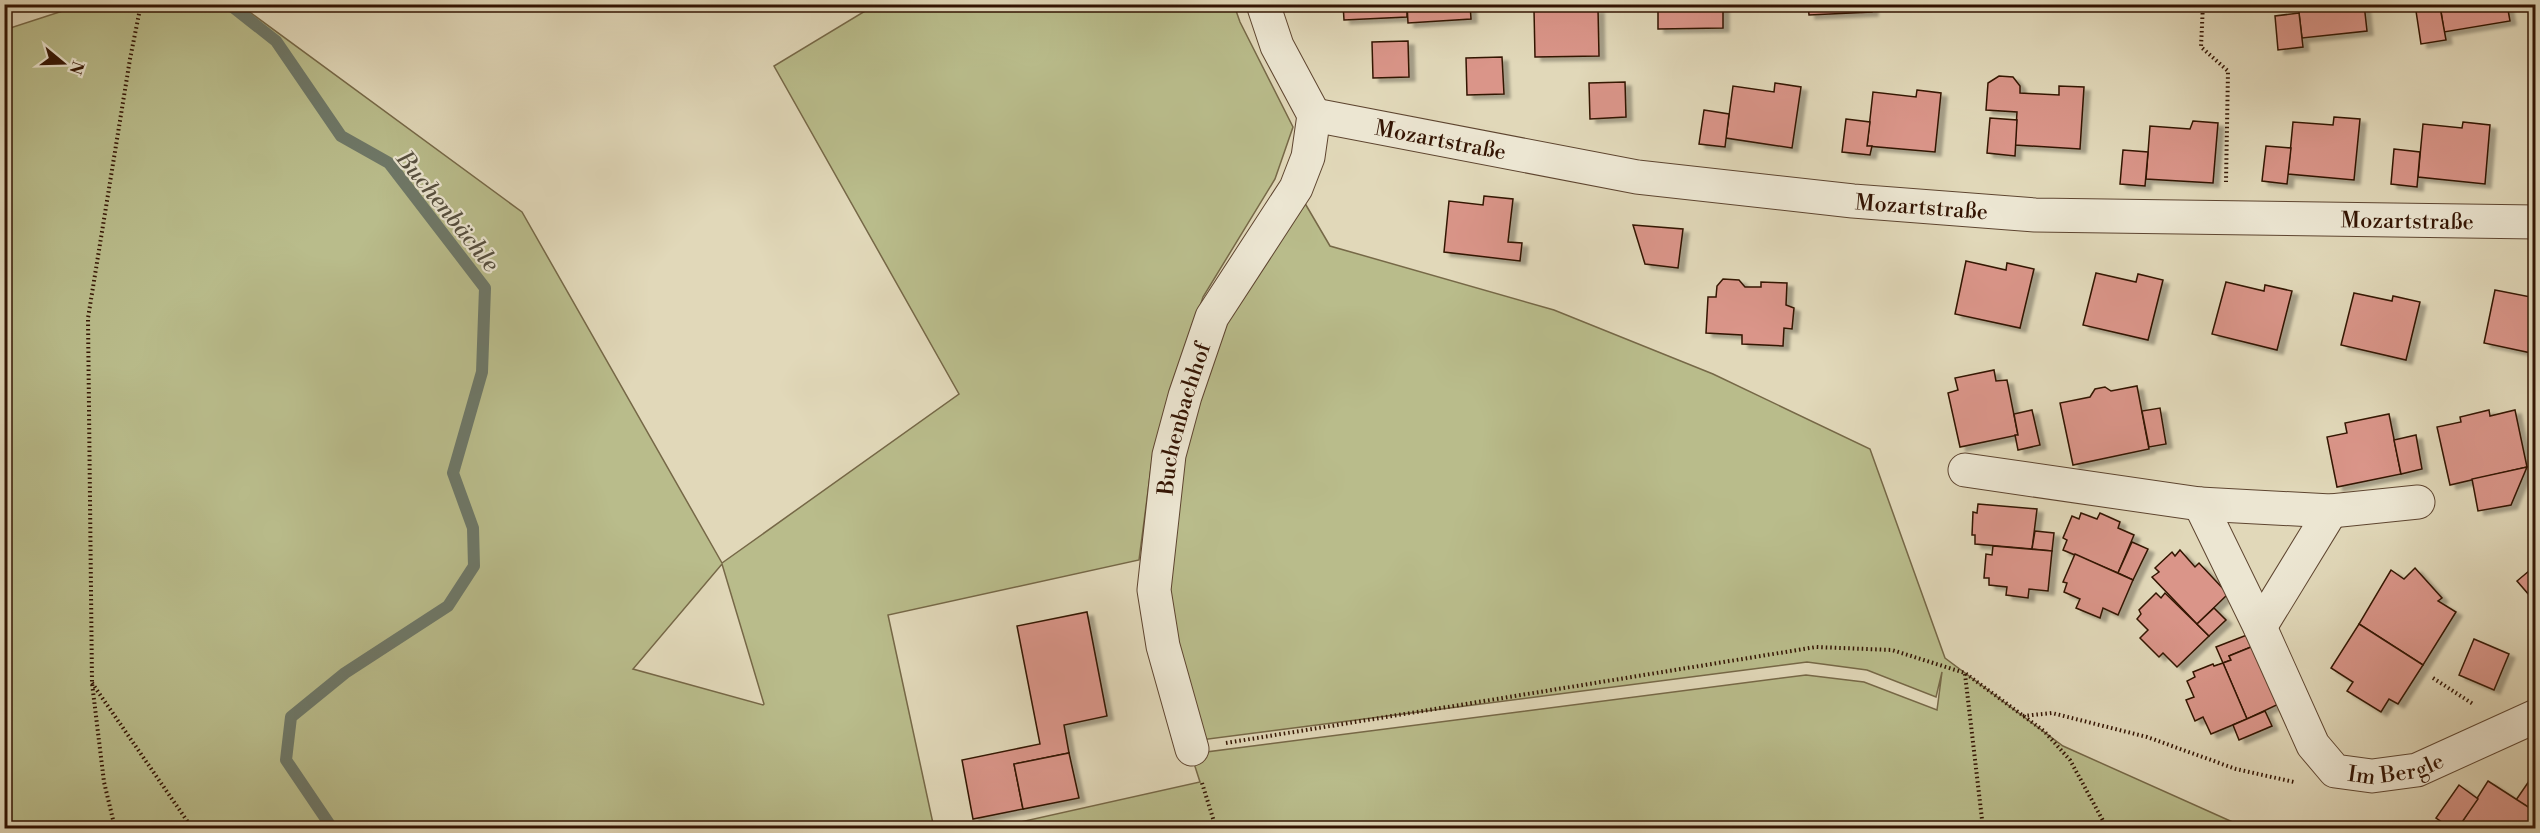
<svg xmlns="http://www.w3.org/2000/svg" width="2540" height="833" font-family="'Libre Bodoni',serif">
<defs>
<filter id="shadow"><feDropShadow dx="6" dy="4" stdDeviation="1.5" flood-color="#0004"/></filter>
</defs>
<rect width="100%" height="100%" fill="#e1d8b9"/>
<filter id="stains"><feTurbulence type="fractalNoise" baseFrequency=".00333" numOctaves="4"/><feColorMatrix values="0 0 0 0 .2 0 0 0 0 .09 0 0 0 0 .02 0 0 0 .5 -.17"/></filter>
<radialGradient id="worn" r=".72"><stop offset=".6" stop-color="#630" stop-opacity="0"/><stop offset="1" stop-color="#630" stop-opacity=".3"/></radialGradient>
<!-- green -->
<g fill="#b9bc8b" stroke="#766847" stroke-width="1.5" fill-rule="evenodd">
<path d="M81,5H240L522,212L722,563L959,394L774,66L875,5H1234L1240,22L1293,127L1275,179L1203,297L1153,453L1139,560L888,615L934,828H5L4,30ZM722,564L764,704L763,705L633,669Z"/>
<path d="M1296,188L1330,246L1554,310L1713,374L1870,449L1945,658L2063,746L2246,828H994L1200,782L1191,754L1806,675L1864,682L1937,710L1942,672L1936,697L1867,670L1807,662L1193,741L1165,642L1181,408Z"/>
</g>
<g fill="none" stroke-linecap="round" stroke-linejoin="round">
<!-- stream -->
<path stroke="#6e7868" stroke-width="12" d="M229,4L276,41L341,136L389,163L485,288L482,372L453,473L473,528L474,566L448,606L345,673L291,717L286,760L332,828"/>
</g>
<!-- building -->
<g fill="#da9589" stroke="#331403" stroke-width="1.5" filter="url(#shadow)">
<path d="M1343,4H1407V17L1344,20Z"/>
<path d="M1407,4H1470L1471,19L1408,23Z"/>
<path d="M1658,4H1723V28L1658,29Z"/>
<path d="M1808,4H1872V12L1809,15Z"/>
<path d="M2298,4H2364L2367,31L2302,38Z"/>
<path d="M2440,4H2507L2510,21L2444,32Z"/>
<path d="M2440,7L2446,40L2421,44L2416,11Z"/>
<path d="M1598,9L1599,56L1535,57L1534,10Z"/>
<path d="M2299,13L2303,47L2278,50L2275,16Z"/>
<path d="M1408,41L1409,77L1373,78L1372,42Z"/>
<path d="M1502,57L1504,94L1467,95L1466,58Z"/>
<path d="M1999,76L2013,77L2020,86V93L2059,95V86L2084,87L2080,149L2015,145L2017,112L1986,110L1988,83Z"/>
<path d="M1625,82L1626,117L1590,119L1589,83Z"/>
<path d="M1775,83L1801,87L1792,148L1726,138L1733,86L1774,92Z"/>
<path d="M1917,90L1941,93L1935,152L1867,146L1873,92L1916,97Z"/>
<path d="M1704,110L1729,114L1725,147L1699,144Z"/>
<path d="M2334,117L2360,119L2354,180L2288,174L2293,122L2333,125Z"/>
<path d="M1990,118L2017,120L2015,156L1987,153Z"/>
<path d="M1846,119L1870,122L1867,146H1872L1870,155L1842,152Z"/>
<path d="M2193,121L2218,123L2213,183L2146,179L2150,126L2190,129Z"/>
<path d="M2463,122L2490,125L2485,184L2418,177L2423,124L2462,128Z"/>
<path d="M2533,145H2536V181H2534Z"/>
<path d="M2266,146L2291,148L2287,184L2262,181Z"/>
<path d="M2394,149L2420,152L2417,187L2391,184Z"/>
<path d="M2123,150L2148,152L2145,186L2120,184Z"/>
<path d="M1484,196L1513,199L1508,242L1522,243L1520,261L1444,252L1449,201L1483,205Z"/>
<path d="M1633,225L1683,229L1678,268L1645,264Z"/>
<path d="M1966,261L2006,270L2007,263L2034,269L2020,328L1955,314Z"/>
<path d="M2096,273L2136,282L2138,274L2163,280L2148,340L2083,325Z"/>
<path d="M1723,279L1739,280L1745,287H1761V282L1787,283L1786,305L1794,308L1792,329L1784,328L1783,346L1742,344V335L1706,333L1708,297H1716L1717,286Z"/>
<path d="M2226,282L2264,291L2265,285L2292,291L2277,350L2212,334Z"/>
<path d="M2495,290L2536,298V354L2484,343Z"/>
<path d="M2354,293L2392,301L2393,296L2420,302L2406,360L2341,345Z"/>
<path d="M1994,370L1996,381L2007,380L2018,435L1960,447L1948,393L1958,390L1955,378Z"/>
<path d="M2137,386L2149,449L2073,465L2060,403L2090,397L2095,389L2105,387L2111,391Z"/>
<path d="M2160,408L2166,444L2149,447L2142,411Z"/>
<path d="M2032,410L2040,445L2018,450L2015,435H2018L2014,414Z"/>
<path d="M2489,410L2490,416L2515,410L2527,467L2450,485L2437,427L2461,422L2460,417Z"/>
<path d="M2389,414L2401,474L2337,487L2327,437L2347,433L2345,423Z"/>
<path d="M2416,435L2422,469L2401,474L2394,440Z"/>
<path d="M2527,467L2511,505L2478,511L2472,479Z"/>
<path d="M1978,504L2037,509L2032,549L1975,544V535H1972L1973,512L1977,513Z"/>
<path d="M2081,513L2097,519L2100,513L2120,522L2118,528L2134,535L2118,573L2063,550L2067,540L2063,538L2072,516L2079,519Z"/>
<path d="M2035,531L2054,533L2052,551L2032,549Z"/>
<path d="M2132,542L2148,549L2133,580L2118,573Z"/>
<path d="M1993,546L2052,551L2048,591L2029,589L2028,598L2006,595L2007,587L1989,585V578H1984L1986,554L1992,555Z"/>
<path d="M2180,550L2195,567L2199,563L2228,594L2197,624L2152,577L2159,572L2155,568L2172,552L2175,556Z"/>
<path d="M2075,554L2133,580L2118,615L2103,608L2100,618L2076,608L2080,599L2064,592L2067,583L2063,582Z"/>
<path d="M2536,565V603L2517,581Z"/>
<path d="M2415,568L2442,598L2438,601L2456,612L2423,665L2359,624L2391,570L2404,579Z"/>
<path d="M2156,593L2161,598L2165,593L2209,636L2177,667L2163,653L2159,657L2140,638L2148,630L2137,619L2141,614L2139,610Z"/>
<path d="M2214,608L2226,620L2209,636L2197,624Z"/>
<path d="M1087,612L1107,716L1064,725L1069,753L1014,764L1023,809L973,819L962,760L1040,744L1017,626Z"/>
<path d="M2359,624L2423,665L2398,704L2389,699L2381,712L2347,691L2353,682L2331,668Z"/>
<path d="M2252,633L2256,645L2229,656L2231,660L2223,663L2216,647Z"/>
<path d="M2474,639L2509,654L2494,690L2459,675Z"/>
<path d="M2256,645L2283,702L2247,719L2223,663L2231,660L2229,656Z"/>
<path d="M2223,663L2247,719L2211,734L2203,717L2195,721L2186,700L2194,697L2187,681L2195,677L2193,672L2213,664L2214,666Z"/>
<path d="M2265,711L2272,726L2239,740L2233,725Z"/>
<path d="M1069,753L1079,798L1023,809L1014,764Z"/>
<path d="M2536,771V812L2516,800Z"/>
<path d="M2488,781L2536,812V828H2472L2462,822Z"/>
<path d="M2459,785L2478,799L2462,822L2472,828H2451L2436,818Z"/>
</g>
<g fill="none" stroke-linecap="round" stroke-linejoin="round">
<!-- street casing -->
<g stroke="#5e4530" stroke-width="35">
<g id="street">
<path d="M1263,4L1277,46L1314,115"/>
<path id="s1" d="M1314,115L1637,177L1853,201L2035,215L2536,222"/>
<path d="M1965,470L2200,504L2331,511L2418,502"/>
<path id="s2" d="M2200,504L2260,627L2313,745L2335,771L2372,776L2417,770L2536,716"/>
<path d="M2260,627L2331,511"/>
<path id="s3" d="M1192,749L1163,646L1154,590L1169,455L1185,396L1212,317L1296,188L1308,157L1314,115"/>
</g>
</g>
<!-- path -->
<g stroke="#331403" stroke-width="4" stroke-dasharray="1.5 3" stroke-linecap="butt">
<path d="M2203,4L2201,47L2228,71L2226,182"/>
<path d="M4,10L24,4"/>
<path d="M1965,674L1983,828"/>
<path d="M2433,678L2473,704"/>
<path d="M92,683L192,828"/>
<path d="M2023,716L2052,713L2147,737L2236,769L2294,782"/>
<path d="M1226,743L1816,647L1892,650L1965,673L2044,731L2070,760L2107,828"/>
<path d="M1202,783L1216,828"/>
<path d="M115,828L104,782L92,683L88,318L130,59L141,4"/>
</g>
<!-- street -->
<use href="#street" stroke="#ece6d2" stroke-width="33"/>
</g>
<g text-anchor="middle" stroke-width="4.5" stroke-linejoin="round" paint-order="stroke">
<!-- street labels -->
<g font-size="22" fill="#331403" stroke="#ece6d2">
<text dy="8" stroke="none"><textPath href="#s1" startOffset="129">Mozartstraße</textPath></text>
<text dy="8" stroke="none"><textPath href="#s1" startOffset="615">Mozartstraße</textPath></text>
<text dy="8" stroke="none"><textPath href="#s1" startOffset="1101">Mozartstraße</textPath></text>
<text dy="8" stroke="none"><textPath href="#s3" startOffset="338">Buchenbachhof</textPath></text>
<text dy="8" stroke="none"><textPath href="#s2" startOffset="362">Im Bergle</textPath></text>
</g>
<!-- water labels -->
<g font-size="24" font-style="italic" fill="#554e3e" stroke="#ece6d2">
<text transform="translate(448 211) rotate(51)" y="8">Buchenbächle</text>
</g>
</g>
<!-- margin -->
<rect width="2540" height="833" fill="none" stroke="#e1d8b9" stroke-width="24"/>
<rect x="6" y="6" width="2528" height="821" fill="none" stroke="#331403" stroke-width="3"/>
<rect x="12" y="12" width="2516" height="809" fill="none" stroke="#331403" stroke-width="1.5"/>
<!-- north arrow -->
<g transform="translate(63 63) rotate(109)" stroke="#ece6d2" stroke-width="4.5" paint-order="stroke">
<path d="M0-4.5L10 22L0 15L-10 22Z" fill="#331403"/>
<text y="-9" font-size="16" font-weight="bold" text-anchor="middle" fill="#331403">N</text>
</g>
<rect width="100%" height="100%" filter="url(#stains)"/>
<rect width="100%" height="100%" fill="url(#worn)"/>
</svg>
